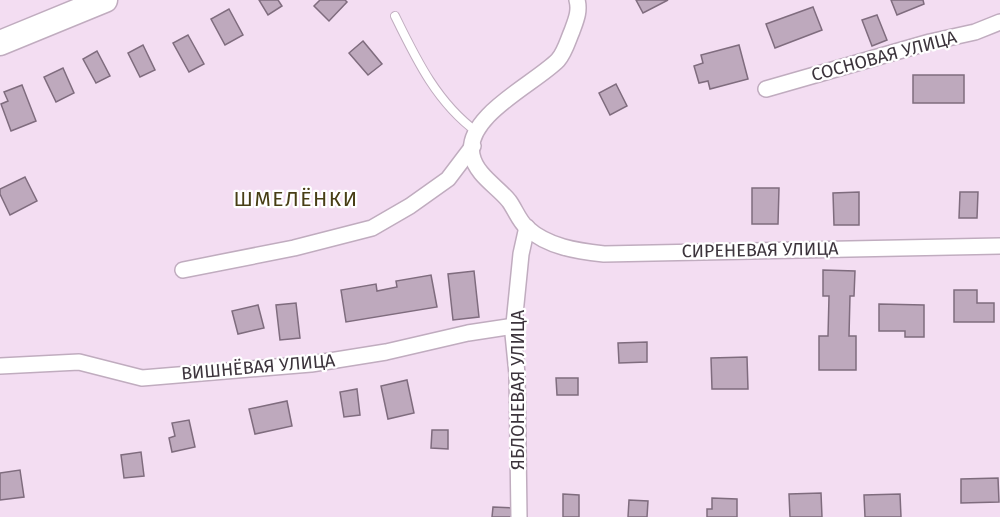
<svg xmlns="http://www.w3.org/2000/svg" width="1000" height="517" font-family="'Fira Sans',sans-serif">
<rect width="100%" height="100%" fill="#f3ddf2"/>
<!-- building -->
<g fill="#bea9bd" stroke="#7f6c7e" stroke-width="1.5">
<path d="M259,0H278L282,6L268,15Z"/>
<path d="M320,0H345L347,2L329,21L314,6Z"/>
<path d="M636,0H668L643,13Z"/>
<path d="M891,0H923L924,4L897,15Z"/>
<path d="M813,7L822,30L775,48L766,24Z"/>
<path d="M229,9L243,35L225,45L211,19Z"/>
<path d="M877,15L887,40L872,46L862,20Z"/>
<path d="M188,35L204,64L189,72L173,43Z"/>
<path d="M363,41L382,64L368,75L349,53Z"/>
<path d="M143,45L155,70L140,77L128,53Z"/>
<path d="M739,45L748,79L710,89L708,81L699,83L694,66L703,63L701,55Z"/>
<path d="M97,51L110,76L96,83L83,59Z"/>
<path d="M63,68L74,93L56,102L44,77Z"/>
<rect x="913" y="75" width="51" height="28"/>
<path d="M616,84L627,106L610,115L599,93Z"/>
<path d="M22,85L36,121L11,131L1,104L8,101L4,92Z"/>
<path d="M25,177L37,201L10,215L0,194V189Z"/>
<path d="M752,188H779L778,224H752Z"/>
<path d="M859,192V225H834L833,193Z"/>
<path d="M960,192H978L977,218H959Z"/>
<path d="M823,270L855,271L854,296H850L849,336H856V370H819V336H828L829,296H823Z"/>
<path d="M474,271L479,317L453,320L448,274Z"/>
<path d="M431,275L437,307L346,322L341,290L376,284L377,291L397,287L396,281Z"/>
<path d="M954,290H977V303H994V322H954Z"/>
<path d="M296,303L300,338L280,340L276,305Z"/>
<path d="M879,304L924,305V337H905V331H879Z"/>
<path d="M258,305L264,328L238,334L232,311Z"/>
<path d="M647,342V362L619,363L618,343Z"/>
<path d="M747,357L748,389H712L711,358Z"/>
<path d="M556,378H578V395H557Z"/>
<path d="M407,380L414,413L388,419L381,386Z"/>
<path d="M357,389L360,415L344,417L340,392Z"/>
<path d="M287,401L292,426L255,434L249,409Z"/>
<path d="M189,420L195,447L172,452L169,438L175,436L172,423Z"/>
<path d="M432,430H448V449L431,448Z"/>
<path d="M141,452L144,476L124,478L121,455Z"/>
<path d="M20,470L24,497L0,500V473Z"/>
<path d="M998,478L999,502L961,503V479Z"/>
<path d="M821,493L822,517H790L789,494Z"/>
<path d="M563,494L579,495V517H563Z"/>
<path d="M900,494L901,517H865L864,495Z"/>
<path d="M712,498L737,499V517H707V509H712Z"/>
<path d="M629,500L648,501L647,517H628Z"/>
<path d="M493,507L513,508L512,517H492Z"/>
</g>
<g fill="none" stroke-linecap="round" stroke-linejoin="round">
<!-- lane casing -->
<g stroke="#c0acbf" stroke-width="10">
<path id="lane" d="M395,16C416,59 437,103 477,132"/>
</g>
<!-- street casing -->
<g stroke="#c0acbf" stroke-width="18">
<g id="street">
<path d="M577,0C580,11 576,20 572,31C568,40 565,52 558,60C536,83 464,116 472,155C476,175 498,187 509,201C515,209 519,221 527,228C548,247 577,251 604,254L1000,246"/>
<path d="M766,89L930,42L975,32L1000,22"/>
<path d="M183,270L294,248L372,228L410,206L448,179L473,146"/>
<path d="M0,366L79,362L142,378L311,364L386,352L468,333L514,326"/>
<path d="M519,517L517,374L513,334L521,254L527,227"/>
</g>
</g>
<!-- primary casing -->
<g stroke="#c0acbf" stroke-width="27">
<path id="primary" d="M0,43L105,0"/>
</g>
<!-- lane -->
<use href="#lane" stroke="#fff" stroke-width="8"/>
<!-- street -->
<use href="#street" stroke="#fff" stroke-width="15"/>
<!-- primary -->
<use href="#primary" stroke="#fff" stroke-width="24"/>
</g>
<g text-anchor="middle" stroke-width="4.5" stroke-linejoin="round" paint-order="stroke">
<!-- street labels -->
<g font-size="18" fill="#3c343c" stroke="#fff">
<text transform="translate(884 56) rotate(-15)" y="6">СОСНОВАЯ УЛИЦА</text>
<text transform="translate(760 250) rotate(-1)" y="6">СИРЕНЕВАЯ УЛИЦА</text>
<text transform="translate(258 367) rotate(-5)" y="6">ВИШНЁВАЯ УЛИЦА</text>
<text transform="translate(518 390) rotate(-90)" y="6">ЯБЛОНЕВАЯ УЛИЦА</text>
</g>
<!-- quarter labels -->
<g font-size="21" letter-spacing="1.5" fill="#483e15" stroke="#fff">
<text x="296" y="206">ШМЕЛЁНКИ</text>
</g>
</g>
</svg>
